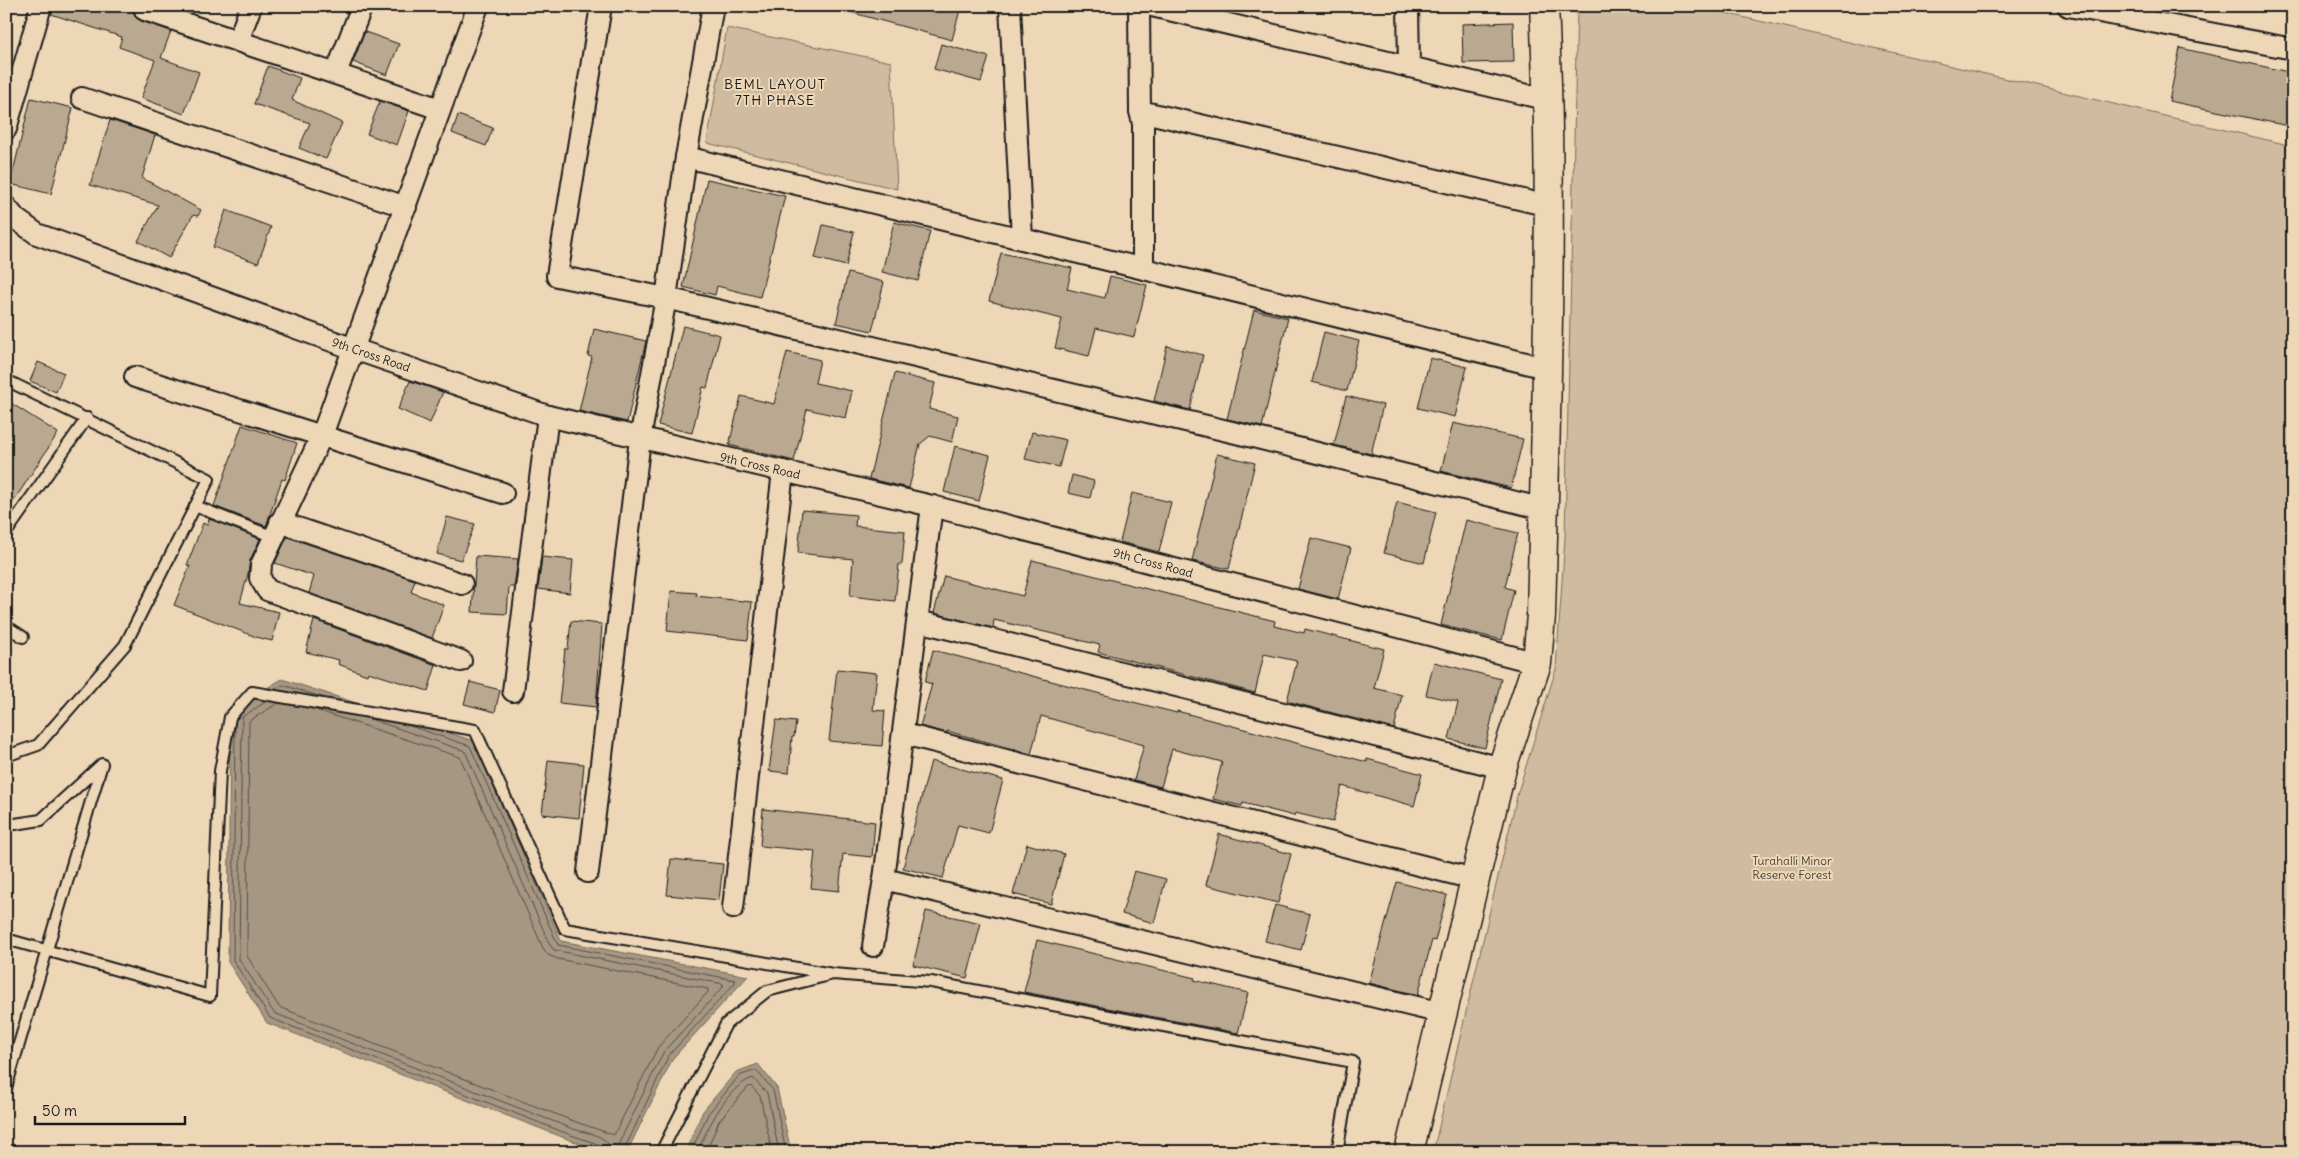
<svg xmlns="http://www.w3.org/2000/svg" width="2299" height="1158" font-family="Delius,sans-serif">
<rect width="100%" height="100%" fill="#eed7b6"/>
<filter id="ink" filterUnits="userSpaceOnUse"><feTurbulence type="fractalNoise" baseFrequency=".02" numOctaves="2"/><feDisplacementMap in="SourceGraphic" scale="10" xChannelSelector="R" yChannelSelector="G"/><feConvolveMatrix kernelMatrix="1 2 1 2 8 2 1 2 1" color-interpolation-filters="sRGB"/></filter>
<g filter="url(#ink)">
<!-- green -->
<g fill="#d0bba0" stroke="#766c5e">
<path d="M1577,6H1695L2293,146V1152H1433L1518,792L1556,669L1565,538Z"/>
<path d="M727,28L891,62L897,189L707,143Z"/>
</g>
<!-- water -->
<g fill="#a69782" stroke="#6f6659">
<path d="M282,679L474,741L561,941L748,976L673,1058L627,1152H607L570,1140L267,1023L228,962L230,710Z"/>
<path d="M758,1064L777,1088L791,1152H685L703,1111L736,1072Z"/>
</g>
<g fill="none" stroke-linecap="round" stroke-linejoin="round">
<!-- shore -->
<g stroke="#534d45" stroke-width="1">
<path d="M274,689L283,685L325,698"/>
<path d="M267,701L242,717L239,959L274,1013L573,1129C586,1133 610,1135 611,1152"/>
<path d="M278,703L249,721L247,956L279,1007L576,1122L614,1135L658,1047L708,992V989L558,959L548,955L543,948L460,757L313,709"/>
<path d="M364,717L465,751L550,945L554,950L723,984V987L664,1051L618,1145L617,1152"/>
<path d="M235,722L233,960L270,1018L571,1135L601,1145L605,1152"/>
<path d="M407,725L470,746L558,945L735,980V983L669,1055L623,1152"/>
<path d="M691,1152L708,1114L739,1076L756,1070L773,1090L786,1152"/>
<path d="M697,1152C708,1128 727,1086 753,1078L767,1093L779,1152"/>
<path d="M706,1152L719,1121L747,1088L751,1086L760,1096L772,1152"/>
</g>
</g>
<!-- building -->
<g fill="#baa990" stroke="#1c1c1c">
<path d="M53,6H120L133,11L136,18L141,21L171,31L161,58L199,72L184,114L141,98L155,60L119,47L122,37L51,14Z"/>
<path d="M847,6H961L952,40L846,11Z"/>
<path d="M1513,22L1514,62L1463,63L1462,24Z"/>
<path d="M365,32L399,44L387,75L353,62Z"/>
<path d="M941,44L989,57L981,82L934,69Z"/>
<path d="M2180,48L2293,73V127L2169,101Z"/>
<path d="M268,66L300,78L292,100L342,123L326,159L299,148L310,123L254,104Z"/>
<path d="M31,98L73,108L51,194L10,184Z"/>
<path d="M380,101L409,111L397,145L367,134Z"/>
<path d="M458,115L493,128L486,146L452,133Z"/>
<path d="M110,120L155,135L142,178L201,210L198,216L193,215L169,258L138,241L158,205L90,185Z"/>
<path d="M707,179L785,196L760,297L717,286L715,295L683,287Z"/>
<path d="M226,210L271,227L258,263L213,247Z"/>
<path d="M894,222L930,231L918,281L882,272Z"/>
<path d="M823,225L854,232L846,266L815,258Z"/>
<path d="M1001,253L1072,268L1067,289L1105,298L1110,276L1147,285L1134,337L1096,328L1089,356L1055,348L1062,319L989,301Z"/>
<path d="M848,273L884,282L872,331L836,323Z"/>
<path d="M1254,310L1288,318L1262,427L1227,419Z"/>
<path d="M683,326L720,335L707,388L703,387L692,433L658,425Z"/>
<path d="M594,329L646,341L627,422L579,411L592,357L588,356Z"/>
<path d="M1324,332L1359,341L1347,391L1312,382Z"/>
<path d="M1167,346L1203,355L1190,410L1154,401Z"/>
<path d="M787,352L820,360L815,383L852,391L846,418L807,409L794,461L729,445L741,396L774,404Z"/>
<path d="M1430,358L1467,367L1455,417L1418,408Z"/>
<path d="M38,362L64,373L56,392L30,381Z"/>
<path d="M895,373L935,383L929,409L958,416L952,442L930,436L920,444L909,488L869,479Z"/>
<path d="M410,381L443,392L430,423L398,409Z"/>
<path d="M1346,396L1383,405L1371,454L1334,445Z"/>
<path d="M6,400L58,433L6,513Z"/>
<path d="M1453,423L1523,439L1511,488L1441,471Z"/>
<path d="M242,425L297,443L285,480L282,479L266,526L214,506Z"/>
<path d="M1032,432L1066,440L1059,467L1025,459Z"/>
<path d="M955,446L990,455L979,501L944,492Z"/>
<path d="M1217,454L1255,463L1229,569L1192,561Z"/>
<path d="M1072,475L1094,481L1090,498L1068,493Z"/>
<path d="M1132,493L1171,502L1159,552L1120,542Z"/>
<path d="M1397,502L1436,512L1424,563L1384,553Z"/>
<path d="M802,510L856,515L855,526L905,531L902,564H899L895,601L850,596L853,559L798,553Z"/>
<path d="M447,517L475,524L461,560L437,554Z"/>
<path d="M209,519L260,539L250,560L248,574L240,603L279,612L272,641L256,637L174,605L190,566L187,565L203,523L207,525Z"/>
<path d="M1466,520L1518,533L1505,587L1514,590L1502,640L1441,625Z"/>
<path d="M287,537L415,580L411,592L444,605L432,638L309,593L314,576L275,563Z"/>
<path d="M1311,538L1351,548L1338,599L1298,589Z"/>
<path d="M476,556L518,559L514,587H509L507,614L472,612Z"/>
<path d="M542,557L573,560L570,593L538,589Z"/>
<path d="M1032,560L1275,621L1274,626L1304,633L1305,629L1384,649L1374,688L1402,695L1394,729L1287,701L1297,661L1264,654L1255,693L1098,652L1100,645L994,620L993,628L934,613L944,576L1023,596Z"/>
<path d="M671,591L697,593L696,596L752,602L748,640L667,631Z"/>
<path d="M314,620L436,665L428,691L368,672L367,675L338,664L339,660L306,652Z"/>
<path d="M571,621L602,624L596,707L559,703L565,649H568Z"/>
<path d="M933,650L1097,693L1177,713V711L1367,762V759L1422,774L1414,806L1342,786L1333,822L1295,813L1294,816L1243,803L1242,806L1213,799L1222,762L1172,749L1161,787L1134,780L1144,745L1041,716L1031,754L947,731V733L920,726L932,684L925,682Z"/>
<path d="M1434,662L1501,679L1485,748L1449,739L1458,702L1426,695Z"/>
<path d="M837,669L877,673L873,710L885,711L882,746L829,741Z"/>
<path d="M470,682L500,690L495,712L464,704Z"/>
<path d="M776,720L796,722L794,737H792L789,773L769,771Z"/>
<path d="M548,760L584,764L579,818L542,814Z"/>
<path d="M931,761L1003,780L989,833L958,825L943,878L903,868Z"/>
<path d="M763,809L875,822L872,857L843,854L839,891L811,888L815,851L760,846Z"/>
<path d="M1219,834L1291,854L1278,903L1206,885Z"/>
<path d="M1027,844L1064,854L1051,904L1013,894Z"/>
<path d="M671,859L723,864L719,900L667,895Z"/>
<path d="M1134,871L1166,879L1154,923L1122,914Z"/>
<path d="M1397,882L1447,895L1435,941L1432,940L1418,995L1369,983Z"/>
<path d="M1275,905L1310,914L1301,950L1265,941Z"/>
<path d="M926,911L981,923L967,978L913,965Z"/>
<path d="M1037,940L1195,978L1194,980L1248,993L1238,1033L1024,992Z"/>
</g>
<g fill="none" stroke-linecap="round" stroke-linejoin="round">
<!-- lane casing -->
<g stroke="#1c1c1c" stroke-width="14">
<g id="lane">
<path d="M6,380L209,479L125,645L38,745L6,756"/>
<path d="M195,506L274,537"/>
<path d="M6,533L87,418"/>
<path d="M6,626L23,637"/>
<path d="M6,823L15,824L41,820L101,765"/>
<path d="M6,939L210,996L220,771L230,717L252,692L475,730L565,929L833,974"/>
<path d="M6,1088L102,764"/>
<path d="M661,1152L726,1024L767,991L833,974L931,982L1353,1062L1337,1152"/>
</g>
</g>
<!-- street casing -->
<g stroke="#1c1c1c" stroke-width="24">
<g id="street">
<path d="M146,6L145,10L440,109"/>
<path d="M601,6L557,276L666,298L1253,437L1544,509"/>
<path d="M1010,6L1022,239L1546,368"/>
<path d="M1139,6L1140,111L1143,124V268"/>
<path d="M1152,6L1549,100"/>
<path d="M1408,6L1409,67"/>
<path d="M2068,6L2293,49"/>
<path d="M238,41L251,6"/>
<path d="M336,73L362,6"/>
<path d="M82,98L406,207"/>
<path d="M1140,111L1549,206"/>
<path d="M6,129L41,6"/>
<path d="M686,157L1022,239"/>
<path d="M6,207L16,219L37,234L354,349L548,416L932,506L1537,663"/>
<path d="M135,377L503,493"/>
<path d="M932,506L884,879L1442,1013"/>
<path d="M280,522L462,584"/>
<path d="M918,621L1502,768"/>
<path d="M461,661L267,590L260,578L261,565L322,435L478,6"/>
<path d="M513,691L548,416"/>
<path d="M904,734L1474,879"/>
<path d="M588,872L640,439L666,298L686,157L713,6"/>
<path d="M733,908L783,471"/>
<path d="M873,946L884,879"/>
</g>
</g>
<!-- secondary casing -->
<g stroke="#1c1c1c" stroke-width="31">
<path id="secondary" d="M1409,1152L1502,768L1537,663L1541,615C1546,413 1554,209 1544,6"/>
</g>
<!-- lane -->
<use href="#lane" stroke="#eed7b6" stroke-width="10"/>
<!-- street -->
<use href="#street" stroke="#eed7b6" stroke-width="20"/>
<!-- secondary -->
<use href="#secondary" stroke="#eed7b6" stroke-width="28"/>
</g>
</g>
<g text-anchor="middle" stroke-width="4" stroke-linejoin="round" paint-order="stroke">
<!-- street labels -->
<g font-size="12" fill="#1c1c1c" stroke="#eed7b6">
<text transform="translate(371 355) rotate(19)" y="4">9th Cross Road</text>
<text transform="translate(760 466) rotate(13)" y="4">9th Cross Road</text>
<text transform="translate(1153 563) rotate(15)" y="4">9th Cross Road</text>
</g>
<!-- park labels -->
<g font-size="12" fill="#49443d" stroke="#eed7b6">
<text x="1792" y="865">Turahalli Minor<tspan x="1792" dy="14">Reserve Forest</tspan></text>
</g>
<!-- neighbourhood labels -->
<g font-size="14" letter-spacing="1" fill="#1c1c1c" stroke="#eed7b6">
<text x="775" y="89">BEML LAYOUT<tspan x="775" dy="16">7TH PHASE</tspan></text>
</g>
</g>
<!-- margin -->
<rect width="2299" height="1158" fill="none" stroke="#eed7b6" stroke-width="25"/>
<rect x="12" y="12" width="2274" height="1133" fill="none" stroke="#1c1c1c" stroke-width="2" filter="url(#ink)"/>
<!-- scale -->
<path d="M35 1116v8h150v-8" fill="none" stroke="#1c1c1c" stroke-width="2.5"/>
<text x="42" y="1116" font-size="15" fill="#1c1c1c" stroke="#eed7b6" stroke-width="4" paint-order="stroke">50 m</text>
</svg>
